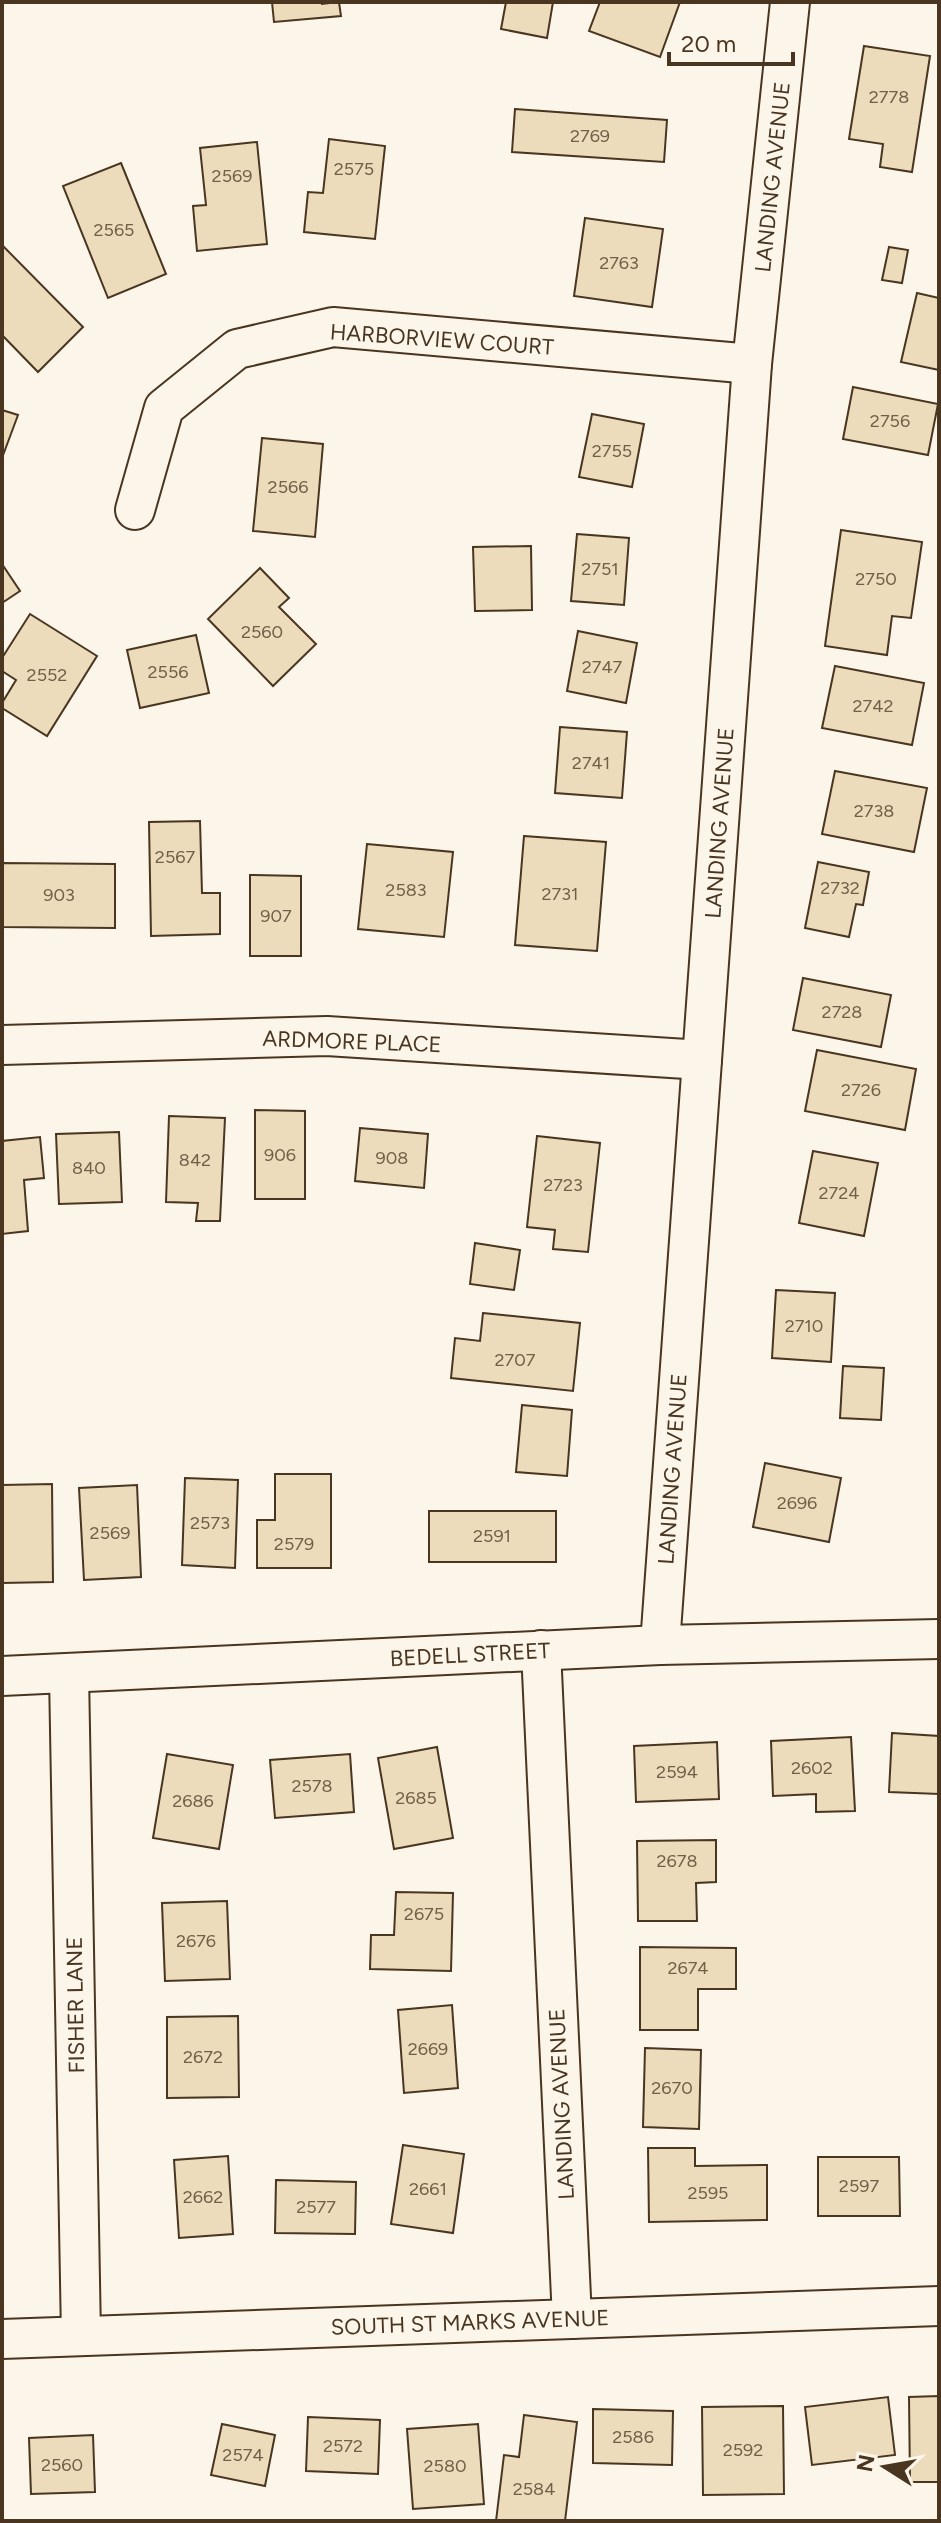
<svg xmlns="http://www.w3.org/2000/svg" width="941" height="2523" font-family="Figtree,sans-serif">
<rect width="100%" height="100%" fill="#fbf6e9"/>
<!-- building -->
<g fill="#ecdcbc" stroke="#4a3520" stroke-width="2">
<path d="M272,2H322V4L339,2L341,16L274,22Z"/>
<path d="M506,2H553L547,38L501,29Z"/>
<path d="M600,2H680L660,57L589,31Z"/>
<path d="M864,46L930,56L912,172L880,167L883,144L849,139Z"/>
<path d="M515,109L667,120L664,162L512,152Z"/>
<path d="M329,139L385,146L375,239L304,232L308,192L323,193Z"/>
<path d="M257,142L267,244L197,251L193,206L206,205L200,148Z"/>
<path d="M121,163L166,274L108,298L63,186Z"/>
<path d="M585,218L663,229L652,307L574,296Z"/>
<path d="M2,245L83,327L38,372L2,335Z"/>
<path d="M889,247L908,250L902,283L882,280Z"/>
<path d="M917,293L939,298V370L901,362Z"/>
<path d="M853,387L938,404L928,455L843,439Z"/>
<path d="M2,410L18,415L2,458Z"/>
<path d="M592,414L644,424L632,487L579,477Z"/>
<path d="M262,438L323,444L315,537L253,531Z"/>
<path d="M841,530L922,542L911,618L892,616L887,655L825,646Z"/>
<path d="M577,534L629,538L624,605L571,601Z"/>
<path d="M531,546L532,610L475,611L473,547Z"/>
<path d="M2,564L20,591L2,603Z"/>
<path d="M260,568L289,598L279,607L316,644L273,686L208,619Z"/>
<path d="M30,614L97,656L47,736L2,708V703L16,680L2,671V658Z"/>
<path d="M578,631L637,643L626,703L567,691Z"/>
<path d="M196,635L209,693L140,708L127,650Z"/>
<path d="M835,666L924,683L912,745L822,728Z"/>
<path d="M560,727L627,732L622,798L555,793Z"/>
<path d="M835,771L927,788L914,852L822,834Z"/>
<path d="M200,821L202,893H220V934L151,936L149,822Z"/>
<path d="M524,836L606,842L597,951L515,945Z"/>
<path d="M367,844L453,852L444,937L358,929Z"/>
<path d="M818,862L869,872L863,905L856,904L849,937L805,928Z"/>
<path d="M2,863L115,864V928L2,927Z"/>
<path d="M250,875L301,876V956H250Z"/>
<path d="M803,978L891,995L881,1047L793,1030Z"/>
<path d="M817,1050L916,1069L905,1130L805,1111Z"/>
<path d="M255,1110L305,1111V1199H255Z"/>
<path d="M169,1116L225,1118L220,1221H196L198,1203L166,1202Z"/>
<path d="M360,1128L428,1134L424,1188L355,1181Z"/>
<path d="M119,1132L122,1202L59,1204L56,1134Z"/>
<path d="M537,1136L600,1143L588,1252L553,1249L555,1230L527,1227Z"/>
<path d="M40,1137L44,1178L24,1180L28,1231L2,1234V1141Z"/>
<path d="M813,1151L878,1163L864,1236L799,1223Z"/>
<path d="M475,1243L520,1250L514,1290L470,1284Z"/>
<path d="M776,1290L835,1293L831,1362L772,1358Z"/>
<path d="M483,1313L580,1323L573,1391L451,1378L455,1338L480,1341Z"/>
<path d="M843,1366L884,1368L881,1420L840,1418Z"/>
<path d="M522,1405L572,1410L567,1476L516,1472Z"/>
<path d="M765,1463L841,1478L829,1542L753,1527Z"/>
<path d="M275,1474H331V1568H257V1520H275Z"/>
<path d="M185,1478L238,1480L235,1568L182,1565Z"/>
<path d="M52,1484L53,1582L2,1583V1485Z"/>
<path d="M137,1485L141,1577L84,1580L79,1488Z"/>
<rect x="429" y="1511" width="127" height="51"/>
<path d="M892,1733L939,1736V1794L889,1792Z"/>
<path d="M851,1737L855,1811L816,1812V1794L773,1796L771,1741Z"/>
<path d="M717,1742L719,1799L636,1802L634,1746Z"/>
<path d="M437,1747L453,1838L394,1849L378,1758Z"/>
<path d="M167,1754L233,1765L219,1849L153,1838Z"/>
<path d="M350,1754L354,1812L275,1818L270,1760Z"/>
<path d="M716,1840V1882L696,1883L697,1921H638L637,1841Z"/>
<path d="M396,1892L453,1893L451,1971L370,1969L371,1935H394Z"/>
<path d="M227,1901L230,1979L165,1981L162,1903Z"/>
<path d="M640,1947L736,1948V1989H698V2030H640Z"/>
<path d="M452,2005L458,2088L404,2093L398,2010Z"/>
<path d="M238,2016L239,2097L167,2098V2017Z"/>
<path d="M645,2048L701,2050L699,2129L643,2127Z"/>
<path d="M403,2145L464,2154L453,2233L391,2224Z"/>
<path d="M648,2148H695V2166L767,2165V2220L649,2222Z"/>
<path d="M228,2156L233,2234L179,2238L174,2160Z"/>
<path d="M818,2157H899L900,2216H818Z"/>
<path d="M276,2180L356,2182L355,2234L275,2233Z"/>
<path d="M939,2396V2482H910L909,2397Z"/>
<path d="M888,2397L895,2455L812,2465L805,2407Z"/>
<path d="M783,2406L784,2494L703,2495L702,2407Z"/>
<path d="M593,2409L673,2411L672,2465L593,2463Z"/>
<path d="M524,2415L577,2422L565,2521H496L504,2455L519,2457Z"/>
<path d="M308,2417L380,2420L378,2474L306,2471Z"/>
<path d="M222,2424L275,2435L265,2486L211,2475Z"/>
<path d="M478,2424L484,2504L413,2509L407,2429Z"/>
<path d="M93,2435L95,2492L31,2494L29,2438Z"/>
</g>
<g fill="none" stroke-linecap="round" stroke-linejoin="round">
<!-- street casing -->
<g stroke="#4a3520" stroke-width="42">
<g id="street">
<path d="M135,510L164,408L237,349L333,327L752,364"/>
<path d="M2,1045L327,1036L702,1060"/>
<path d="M660,1645L752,364L790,2"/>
<path d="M541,1650L572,2319"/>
<path d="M69,1674L81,2336"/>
<path d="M2,1676L660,1645L939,1639"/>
<path d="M2,2339L939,2306"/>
</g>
</g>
<!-- street -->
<use href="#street" stroke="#fbf6e9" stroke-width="38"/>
</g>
<g text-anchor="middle" stroke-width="6" stroke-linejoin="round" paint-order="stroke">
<!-- number labels -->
<g font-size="18" fill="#725f47">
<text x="889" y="103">2778</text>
<text x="590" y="142">2769</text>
<text x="354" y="175">2575</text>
<text x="232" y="182">2569</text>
<text x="114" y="236">2565</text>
<text x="619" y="269">2763</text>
<text x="890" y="427">2756</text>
<text x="612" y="457">2755</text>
<text x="288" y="493">2566</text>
<text x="600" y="575">2751</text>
<text x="876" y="585">2750</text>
<text x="262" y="638">2560</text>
<text x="602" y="673">2747</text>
<text x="168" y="678">2556</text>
<text x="47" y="681">2552</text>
<text x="873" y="712">2742</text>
<text x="591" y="769">2741</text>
<text x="874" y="817">2738</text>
<text x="175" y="863">2567</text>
<text x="840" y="894">2732</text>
<text x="406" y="896">2583</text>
<text x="560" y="900">2731</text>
<text x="59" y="901">903</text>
<text x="276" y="922">907</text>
<text x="842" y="1018">2728</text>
<text x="861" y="1096">2726</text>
<text x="280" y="1161">906</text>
<text x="392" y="1164">908</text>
<text x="195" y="1166">842</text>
<text x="89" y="1174">840</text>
<text x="563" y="1191">2723</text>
<text x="839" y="1199">2724</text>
<text x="804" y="1332">2710</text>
<text x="515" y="1366">2707</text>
<text x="797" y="1509">2696</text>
<text x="210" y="1529">2573</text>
<text x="110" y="1539">2569</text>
<text x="492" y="1542">2591</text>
<text x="294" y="1550">2579</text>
<text x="812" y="1774">2602</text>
<text x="677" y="1778">2594</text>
<text x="312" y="1792">2578</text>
<text x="416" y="1804">2685</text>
<text x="193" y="1807">2686</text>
<text x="677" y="1867">2678</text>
<text x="424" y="1920">2675</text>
<text x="196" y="1947">2676</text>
<text x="688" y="1974">2674</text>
<text x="428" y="2055">2669</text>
<text x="203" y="2063">2672</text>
<text x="672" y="2094">2670</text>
<text x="859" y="2192">2597</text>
<text x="428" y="2195">2661</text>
<text x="708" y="2199">2595</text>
<text x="203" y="2203">2662</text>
<text x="316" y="2213">2577</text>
<text x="633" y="2443">2586</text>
<text x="343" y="2452">2572</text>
<text x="743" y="2456">2592</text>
<text x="243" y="2461">2574</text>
<text x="62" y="2471">2560</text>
<text x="445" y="2472">2580</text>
<text x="534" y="2495">2584</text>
</g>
<!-- street labels -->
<g font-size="22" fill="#4a3520" stroke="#fbf6e9">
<text transform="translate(772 177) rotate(-84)" y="8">LANDING AVENUE</text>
<text transform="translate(442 339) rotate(4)" y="8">HARBORVIEW COURT</text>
<text transform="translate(719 823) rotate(-86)" y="8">LANDING AVENUE</text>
<text transform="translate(352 1041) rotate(2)" y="8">ARDMORE PLACE</text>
<text transform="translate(672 1469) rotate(-86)" y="8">LANDING AVENUE</text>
<text transform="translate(470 1654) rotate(-3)" y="8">BEDELL STREET</text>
<text transform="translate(75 2005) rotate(-91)" y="8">FISHER LANE</text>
<text transform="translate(561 2104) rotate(-93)" y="8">LANDING AVENUE</text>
<text transform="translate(470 2322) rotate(-2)" y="8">SOUTH ST MARKS AVENUE</text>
</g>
</g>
<!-- border -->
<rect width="941" height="2523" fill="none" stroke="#4a3520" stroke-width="8"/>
<!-- north arrow -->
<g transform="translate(885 2467) rotate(281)" stroke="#fbf6e9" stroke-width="6" paint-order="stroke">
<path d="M0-6L14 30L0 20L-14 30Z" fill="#4a3520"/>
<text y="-12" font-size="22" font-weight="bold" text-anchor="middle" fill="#4a3520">N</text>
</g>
<!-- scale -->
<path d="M669 52v12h124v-12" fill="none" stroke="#4a3520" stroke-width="4"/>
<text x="681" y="52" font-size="24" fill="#4a3520" stroke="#fbf6e9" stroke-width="6" paint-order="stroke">20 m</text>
</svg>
